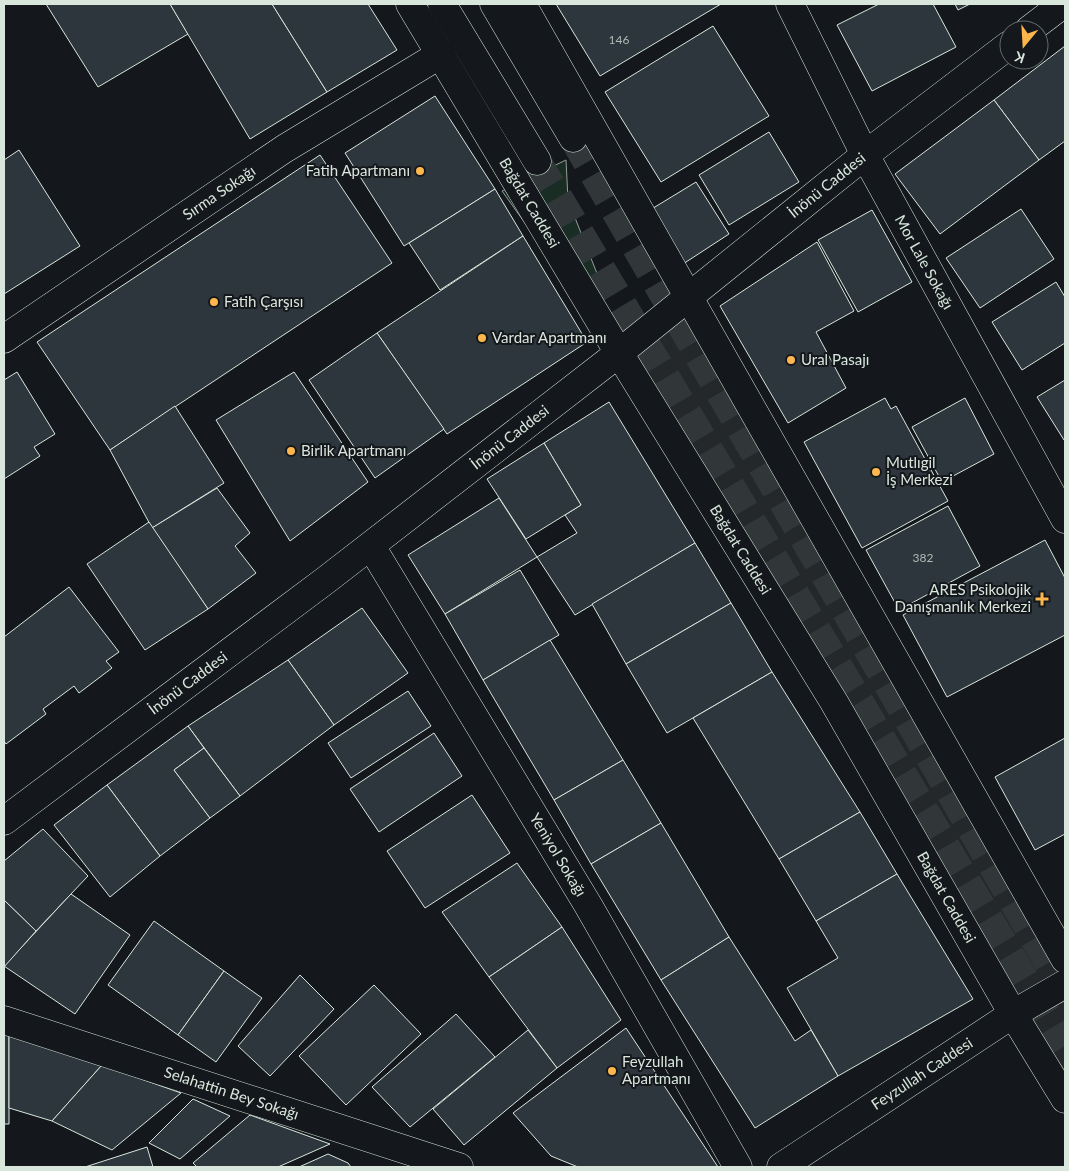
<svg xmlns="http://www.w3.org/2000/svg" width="1069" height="1171" font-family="Lato,sans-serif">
<rect width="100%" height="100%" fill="#14181c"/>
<!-- green -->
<path fill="#1a2d24" stroke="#939e99" d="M566,160L568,200L598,276L597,291L540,244L502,191Z"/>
<!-- parking -->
<path fill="#24282b" stroke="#939e99" d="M690,297L1065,959V1099L619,353Z"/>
<!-- building -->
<g fill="#2c363c" stroke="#d8e6dc">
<path d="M46,4H170L188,34L98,87Z"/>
<path d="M170,4H272L327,92L250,139Z"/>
<path d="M272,4H368L397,50L327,92Z"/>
<path d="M556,4H721L600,76Z"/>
<path d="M879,4H933L956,47L872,91L837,25Z"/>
<path d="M955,4H970L958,10Z"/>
<path d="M713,26L769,116L661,182L605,92Z"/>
<path d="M1065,46V141L1039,160L994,100Z"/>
<path d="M435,96L495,189L404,246L345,153Z"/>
<path d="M994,100L1039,160L940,234L895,174Z"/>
<path d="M769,132L799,182L729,225L699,175Z"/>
<path d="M19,150L80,246L4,294V160Z"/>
<path d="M320,155L392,263L110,450L37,342Z"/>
<path d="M696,182L729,234L683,264L650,210Z"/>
<path d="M495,189L523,236L440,290L409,243Z"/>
<path d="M1021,209L1054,259L980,308L946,258Z"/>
<path d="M872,210L912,282L858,312L818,240Z"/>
<path d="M523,236L587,342L447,434L377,333Z"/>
<path d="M817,242L854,311L816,332L846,388L788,423L720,306Z"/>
<path d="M1056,282L1065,297V343L1022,370L992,322Z"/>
<path d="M377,333L444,429L375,478L309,380Z"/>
<path d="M17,372L55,434L34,447L40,456L4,479V380Z"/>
<path d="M294,372L368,482L290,541L216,420Z"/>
<path d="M1065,380V439L1064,440L1037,397Z"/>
<path d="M885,398L891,409L896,406L948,501L862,548L804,442Z"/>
<path d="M965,398L994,454L942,482L912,427Z"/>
<path d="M609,402L695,543L575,615L537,557L577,533L565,515L581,505L544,443Z"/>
<path d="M175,406L224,483L152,528L110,450Z"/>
<path d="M544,443L581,505L526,539L487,479Z"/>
<path d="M217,488L250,533L235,546L256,573L208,609L152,528Z"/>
<path d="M499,498L537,557L445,614L408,555Z"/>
<path d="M948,506L980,566L899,610L866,550Z"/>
<path d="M149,522L208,609L145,650L87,564Z"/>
<path d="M1045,540L1065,578V635L947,697L903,615Z"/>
<path d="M695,543L731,603L626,664L592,604Z"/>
<path d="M520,570L559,635L483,680L445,614Z"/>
<path d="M69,587L119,652L106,661L112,668L79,693L74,686L43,709L46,714L6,744L4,741V637Z"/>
<path d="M731,603L772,672L667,733L626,664Z"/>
<path d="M362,608L408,673L334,725L288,660Z"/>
<path d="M550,640L623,760L554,800L483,680Z"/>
<path d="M288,660L334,725L240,796L188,726Z"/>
<path d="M772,672L860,812L779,859L693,718Z"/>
<path d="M408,691L431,726L351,778L328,743Z"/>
<path d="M188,726L204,748L174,770L210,818L160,856L107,785Z"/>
<path d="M434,733L462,776L379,832L350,789Z"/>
<path d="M1065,738V834L1035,850L995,777Z"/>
<path d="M204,748L240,796L210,818L174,770Z"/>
<path d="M623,760L661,823L591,864L554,800Z"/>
<path d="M107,785L160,856L110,897L54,825Z"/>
<path d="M472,795L510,853L425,908L387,851Z"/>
<path d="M860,812L897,874L816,921L779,859Z"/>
<path d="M661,823L729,937L661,980L591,864Z"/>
<path d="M43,829L88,876L36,931L4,900V861Z"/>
<path d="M517,863L562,927L489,977L442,912Z"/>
<path d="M897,874L973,999L838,1076L787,988L838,958L816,921Z"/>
<path d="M71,894L130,935L75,1014L4,966Z"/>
<path d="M4,900L36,931L4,967Z"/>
<path d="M154,921L224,971L178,1035L108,985Z"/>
<path d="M562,927L621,1020L557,1068L489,977Z"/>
<path d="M729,937L795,1041L811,1030L838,1076L755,1128L661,980Z"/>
<path d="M224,971L262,998L216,1062L178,1035Z"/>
<path d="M300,975L334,1009L270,1076L238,1046Z"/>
<path d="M374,985L421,1034L346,1105L299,1056Z"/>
<path d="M456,1014L495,1057L410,1127L372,1087Z"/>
<path d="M626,1028L718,1167H578L551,1156L513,1113Z"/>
<path d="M528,1030L557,1068L464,1145L433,1109Z"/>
<path d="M4,1033L9,1034V1124H4Z"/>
<path d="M9,1034L102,1065L52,1121L9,1108Z"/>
<path d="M102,1065L181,1093L112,1150L52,1121Z"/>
<path d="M193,1099L230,1116L180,1159L149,1143Z"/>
<path d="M250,1115L330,1144L278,1167H197L193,1163Z"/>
<path d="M147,1147L153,1167H85Z"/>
<path d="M328,1154L348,1163L351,1167H299Z"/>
</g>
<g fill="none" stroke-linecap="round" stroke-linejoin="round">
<!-- major-tunnel -->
<g stroke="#313739" stroke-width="28" stroke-dasharray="28 14" stroke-linecap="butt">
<path d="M573,138L1065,992"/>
<path d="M537,161L1065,1046"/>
</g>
<!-- minor casing -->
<g stroke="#d8e6dc" stroke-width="29">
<g id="minor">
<path id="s1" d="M410,4L619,353L834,702L1013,1014L1065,1099"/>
<path id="s2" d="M790,4L865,155L1065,519"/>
<path d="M500,13H527L1065,959"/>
<path id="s3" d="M4,339L284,149L441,54"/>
<path id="s4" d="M371,546L588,905L738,1167"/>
</g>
</g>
<!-- major casing -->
<g stroke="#d8e6dc" stroke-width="29">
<g id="major">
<path d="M442,4L537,161"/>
<path d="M494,4L573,138"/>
<path d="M1029,30L1063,4"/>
<path id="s5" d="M4,821L326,580L619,353L865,155L1009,45"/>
<path id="s6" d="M4,1020L459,1167"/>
<path id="s7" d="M781,1167L1013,1014L1065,984"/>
</g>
</g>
<!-- minor -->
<use href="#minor" stroke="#14181c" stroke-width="28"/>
<!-- major -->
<use href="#major" stroke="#14181c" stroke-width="28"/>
</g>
<!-- markers -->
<g fill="#ffb74d" stroke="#14181c" stroke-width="2">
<circle cx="420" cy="171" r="5"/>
<circle cx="214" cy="302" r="5"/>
<circle cx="482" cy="338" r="5"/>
<circle cx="791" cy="360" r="5"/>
<circle cx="291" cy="451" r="5"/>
<circle cx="876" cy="472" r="5"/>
<path d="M1039.5 591.5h5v5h5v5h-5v5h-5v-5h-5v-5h5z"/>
<circle cx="612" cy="1071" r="5"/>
</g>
<g text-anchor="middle" stroke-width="4" stroke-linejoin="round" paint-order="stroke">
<!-- number labels -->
<g font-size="12" fill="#adbab4">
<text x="619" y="44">146</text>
<text x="923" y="562">382</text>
</g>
<!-- poi labels -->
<g font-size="15" fill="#d8e6dc" stroke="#14181c" text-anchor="start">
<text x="410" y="176" text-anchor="end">Fatih Apartmanı</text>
<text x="224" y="307">Fatih Çarşısı</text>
<text x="492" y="343">Vardar Apartmanı</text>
<text x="801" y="365">Ural Pasajı</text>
<text x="301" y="456">Birlik Apartmanı</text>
<text x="886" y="468">Mutlıgil<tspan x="886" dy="17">İş Merkezi</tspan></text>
<text x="1031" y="595" text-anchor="end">ARES Psikolojik<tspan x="1031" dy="17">Danışmanlık Merkezi</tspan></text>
<text x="622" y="1067">Feyzullah<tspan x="622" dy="17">Apartmanı</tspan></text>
</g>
<!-- street labels -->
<g font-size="15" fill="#d8e6dc" stroke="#14181c">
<text dy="5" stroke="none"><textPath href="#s5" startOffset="1040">İnönü Caddesi</textPath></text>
<text dy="5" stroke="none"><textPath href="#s3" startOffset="260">Sırma Sokağı</textPath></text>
<text dy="5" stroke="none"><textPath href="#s1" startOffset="232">Bağdat Caddesi</textPath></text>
<text dy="5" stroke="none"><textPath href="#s2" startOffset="291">Mor Lale Sokağı</textPath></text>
<text dy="5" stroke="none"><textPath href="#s5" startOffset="635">İnönü Caddesi</textPath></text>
<text dy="5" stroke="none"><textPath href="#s1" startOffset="638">Bağdat Caddesi</textPath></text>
<text dy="5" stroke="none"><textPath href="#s5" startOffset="230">İnönü Caddesi</textPath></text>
<text dy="5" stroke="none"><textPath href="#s4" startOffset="361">Yeniyol Sokağı</textPath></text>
<text dy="5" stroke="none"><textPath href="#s1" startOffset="1042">Bağdat Caddesi</textPath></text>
<text dy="5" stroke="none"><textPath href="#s7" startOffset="169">Feyzullah Caddesi</textPath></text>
<text dy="5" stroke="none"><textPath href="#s6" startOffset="239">Selahattin Bey Sokağı</textPath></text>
</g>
</g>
<!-- border -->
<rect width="1069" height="1171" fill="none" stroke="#d8e6dc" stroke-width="10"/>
<!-- north arrow -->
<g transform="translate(1024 45) rotate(198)"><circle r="24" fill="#14181c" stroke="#626a69"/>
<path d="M0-4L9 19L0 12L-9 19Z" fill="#ffb74d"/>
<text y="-8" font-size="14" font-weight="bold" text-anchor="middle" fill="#d8e6dc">K</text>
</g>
</svg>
